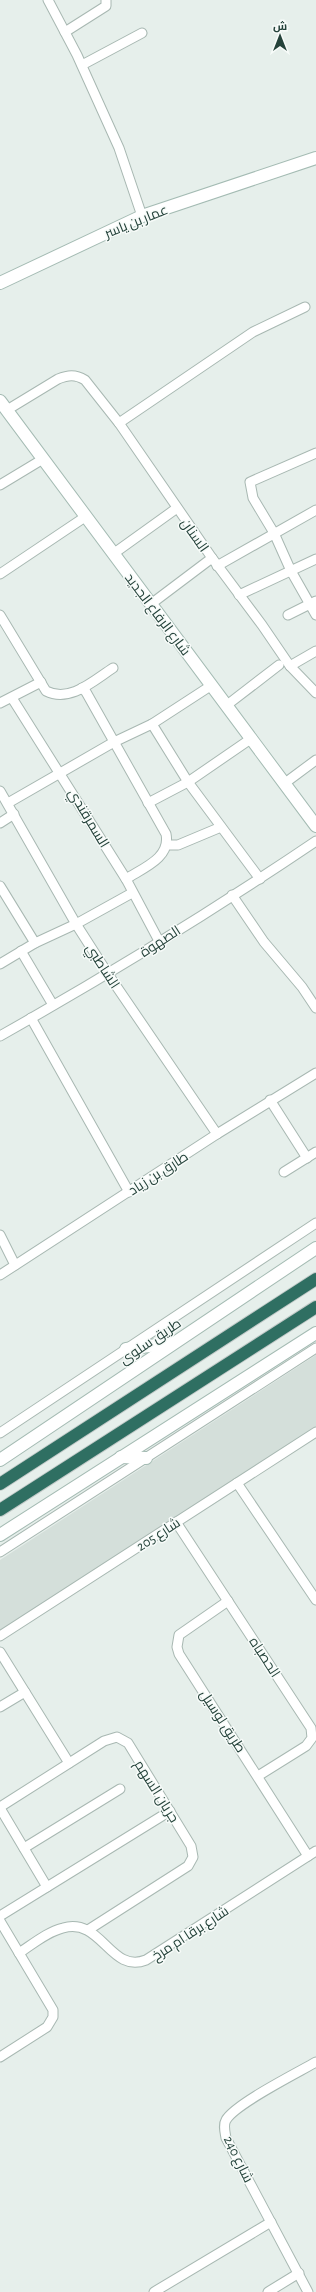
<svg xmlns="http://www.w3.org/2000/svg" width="316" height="2292" font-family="'Alegreya Sans',Cairo,sans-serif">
<rect width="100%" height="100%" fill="#e6efeb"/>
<!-- built -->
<path fill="#d4dfda" d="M316,1355V1427L0,1631V1560Z"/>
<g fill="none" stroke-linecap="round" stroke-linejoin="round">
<!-- street casing -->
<g stroke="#a8b8b2" stroke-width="11">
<g id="street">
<path d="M48,0L77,55L119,148L142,216"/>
<path d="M65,32L106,6V0"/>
<path d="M82,65L142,33"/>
<path d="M7,410L58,379C68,375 75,374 85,380L119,423L212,558L262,625L290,666L316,693"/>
<path d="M119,423L253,332L305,307"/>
<path d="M316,453L250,482L253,498L274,533L291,571L316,615"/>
<path d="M0,485L43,459"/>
<path d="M113,554L177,508"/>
<path d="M217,566L316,510"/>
<path d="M0,574L85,517"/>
<path d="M239,595L316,559"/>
<path d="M151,604L212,558"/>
<path d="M0,615L46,691C70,703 93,681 113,668"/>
<path d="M288,615L316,601"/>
<path d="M290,666L316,651"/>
<path d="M82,688L86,692L166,834C171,858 143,868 126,879"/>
<path d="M12,698L126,879L159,941"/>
<path d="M0,703L41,682"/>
<path d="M227,705L279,665"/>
<path d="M152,724L188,782L260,879"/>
<path d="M285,783L316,760"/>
<path d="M0,791L76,924L108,974L217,1134"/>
<path d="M8,803L114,742L152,724L212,685"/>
<path d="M148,803L188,782L252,738"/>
<path d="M0,823L14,814"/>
<path d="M167,845H178L221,827"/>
<path d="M0,886L35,943"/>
<path d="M232,895L264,942L302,987L316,1008"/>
<path d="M21,951L53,1005"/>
<path d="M0,964L35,943L76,924L132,893"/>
<path d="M31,1018L129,1192"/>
<path d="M0,1036C108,975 214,910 316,841"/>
<path d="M270,1100L307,1158"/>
<path d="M284,1172L316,1152"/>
<path d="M0,1235L15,1265"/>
<path d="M0,1275L217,1134L316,1073"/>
<path d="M0,1433L316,1223"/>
<path d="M237,1483L316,1600"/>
<path d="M176,1522L311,1728L312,1738L306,1746L258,1776"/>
<path d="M0,1552L316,1348"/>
<path d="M228,1601L179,1635L177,1647L179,1654L308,1856"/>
<path d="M0,1636L316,1432"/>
<path d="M0,1652L69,1763"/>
<path d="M0,1707L25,1692"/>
<path d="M0,1807L104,1741L117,1737L128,1743L191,1846L193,1857L188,1866L88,1930"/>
<path d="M0,1808L47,1887"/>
<path d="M24,1848L120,1789"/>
<path d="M0,1916L170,1811"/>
<path d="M0,1921L53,2010V2017L47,2027L0,2057"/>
<path d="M19,1953C33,1944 47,1932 63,1928C102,1917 110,1974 146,1960L316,1851"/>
<path d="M154,2292L271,2222"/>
<path d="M268,2292L299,2273"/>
<path d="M308,2292L226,2138C225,2132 223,2125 226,2120C235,2104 297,2073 316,2062"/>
</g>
</g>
<!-- secondary casing -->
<g stroke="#a4bbb3" stroke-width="14">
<g id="secondary">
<path d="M0,283L142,216L316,158"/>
<path d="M0,401L316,826"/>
<path d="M126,1349L172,1343"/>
<path d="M121,1457L146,1458"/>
<path d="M0,1460L316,1248"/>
<path d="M0,1535L316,1333"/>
</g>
</g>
<!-- highway casing -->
<g stroke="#c2cac8" stroke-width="14">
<g id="highway">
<path d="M0,1484L316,1279"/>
<path d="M0,1510L316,1307"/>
</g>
</g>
<!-- street -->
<use href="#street" stroke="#fff" stroke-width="9"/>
<!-- secondary -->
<use href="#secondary" stroke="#fff" stroke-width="12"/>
<!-- highway -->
<use href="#highway" stroke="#2f6f62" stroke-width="12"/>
</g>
<g text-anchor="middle" stroke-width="3" stroke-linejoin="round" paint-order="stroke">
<!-- street labels -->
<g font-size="14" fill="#24423a" stroke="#f7fbf9">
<text transform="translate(136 221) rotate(-22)" y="5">عمار بن ياسر</text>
<text transform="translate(195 535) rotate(55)" y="5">السنان</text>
<text transform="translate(158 614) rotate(53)" y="5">شارع الرفاع الجديد</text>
<text transform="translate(89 818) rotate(59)" y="5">السمرقندي</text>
<text transform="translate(160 941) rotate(-33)" y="5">الصهوة</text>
<text transform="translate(103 966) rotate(57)" y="5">الشاطبي</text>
<text transform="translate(158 1173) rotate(-33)" y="5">طارق بن زياد</text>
<text transform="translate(150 1341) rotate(-34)" y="5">طريق سلوى</text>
<text transform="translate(158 1534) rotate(-33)" y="5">شارع 205</text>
<text transform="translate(265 1657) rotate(57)" y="5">الحصباه</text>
<text transform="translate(223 1721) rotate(57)" y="5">طريق لوسيل</text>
<text transform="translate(157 1791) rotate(58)" y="5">جريان السهم</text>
<text transform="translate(190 1933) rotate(-33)" y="5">شارع برقا ام مرخ</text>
<text transform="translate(239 2159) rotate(64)" y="5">شارع 240</text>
</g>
</g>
<!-- north arrow -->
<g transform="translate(280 36)" stroke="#f7fbf9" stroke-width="3" paint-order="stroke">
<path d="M0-3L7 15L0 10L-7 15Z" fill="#24423a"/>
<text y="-6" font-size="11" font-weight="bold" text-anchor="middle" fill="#24423a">ش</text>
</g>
</svg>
